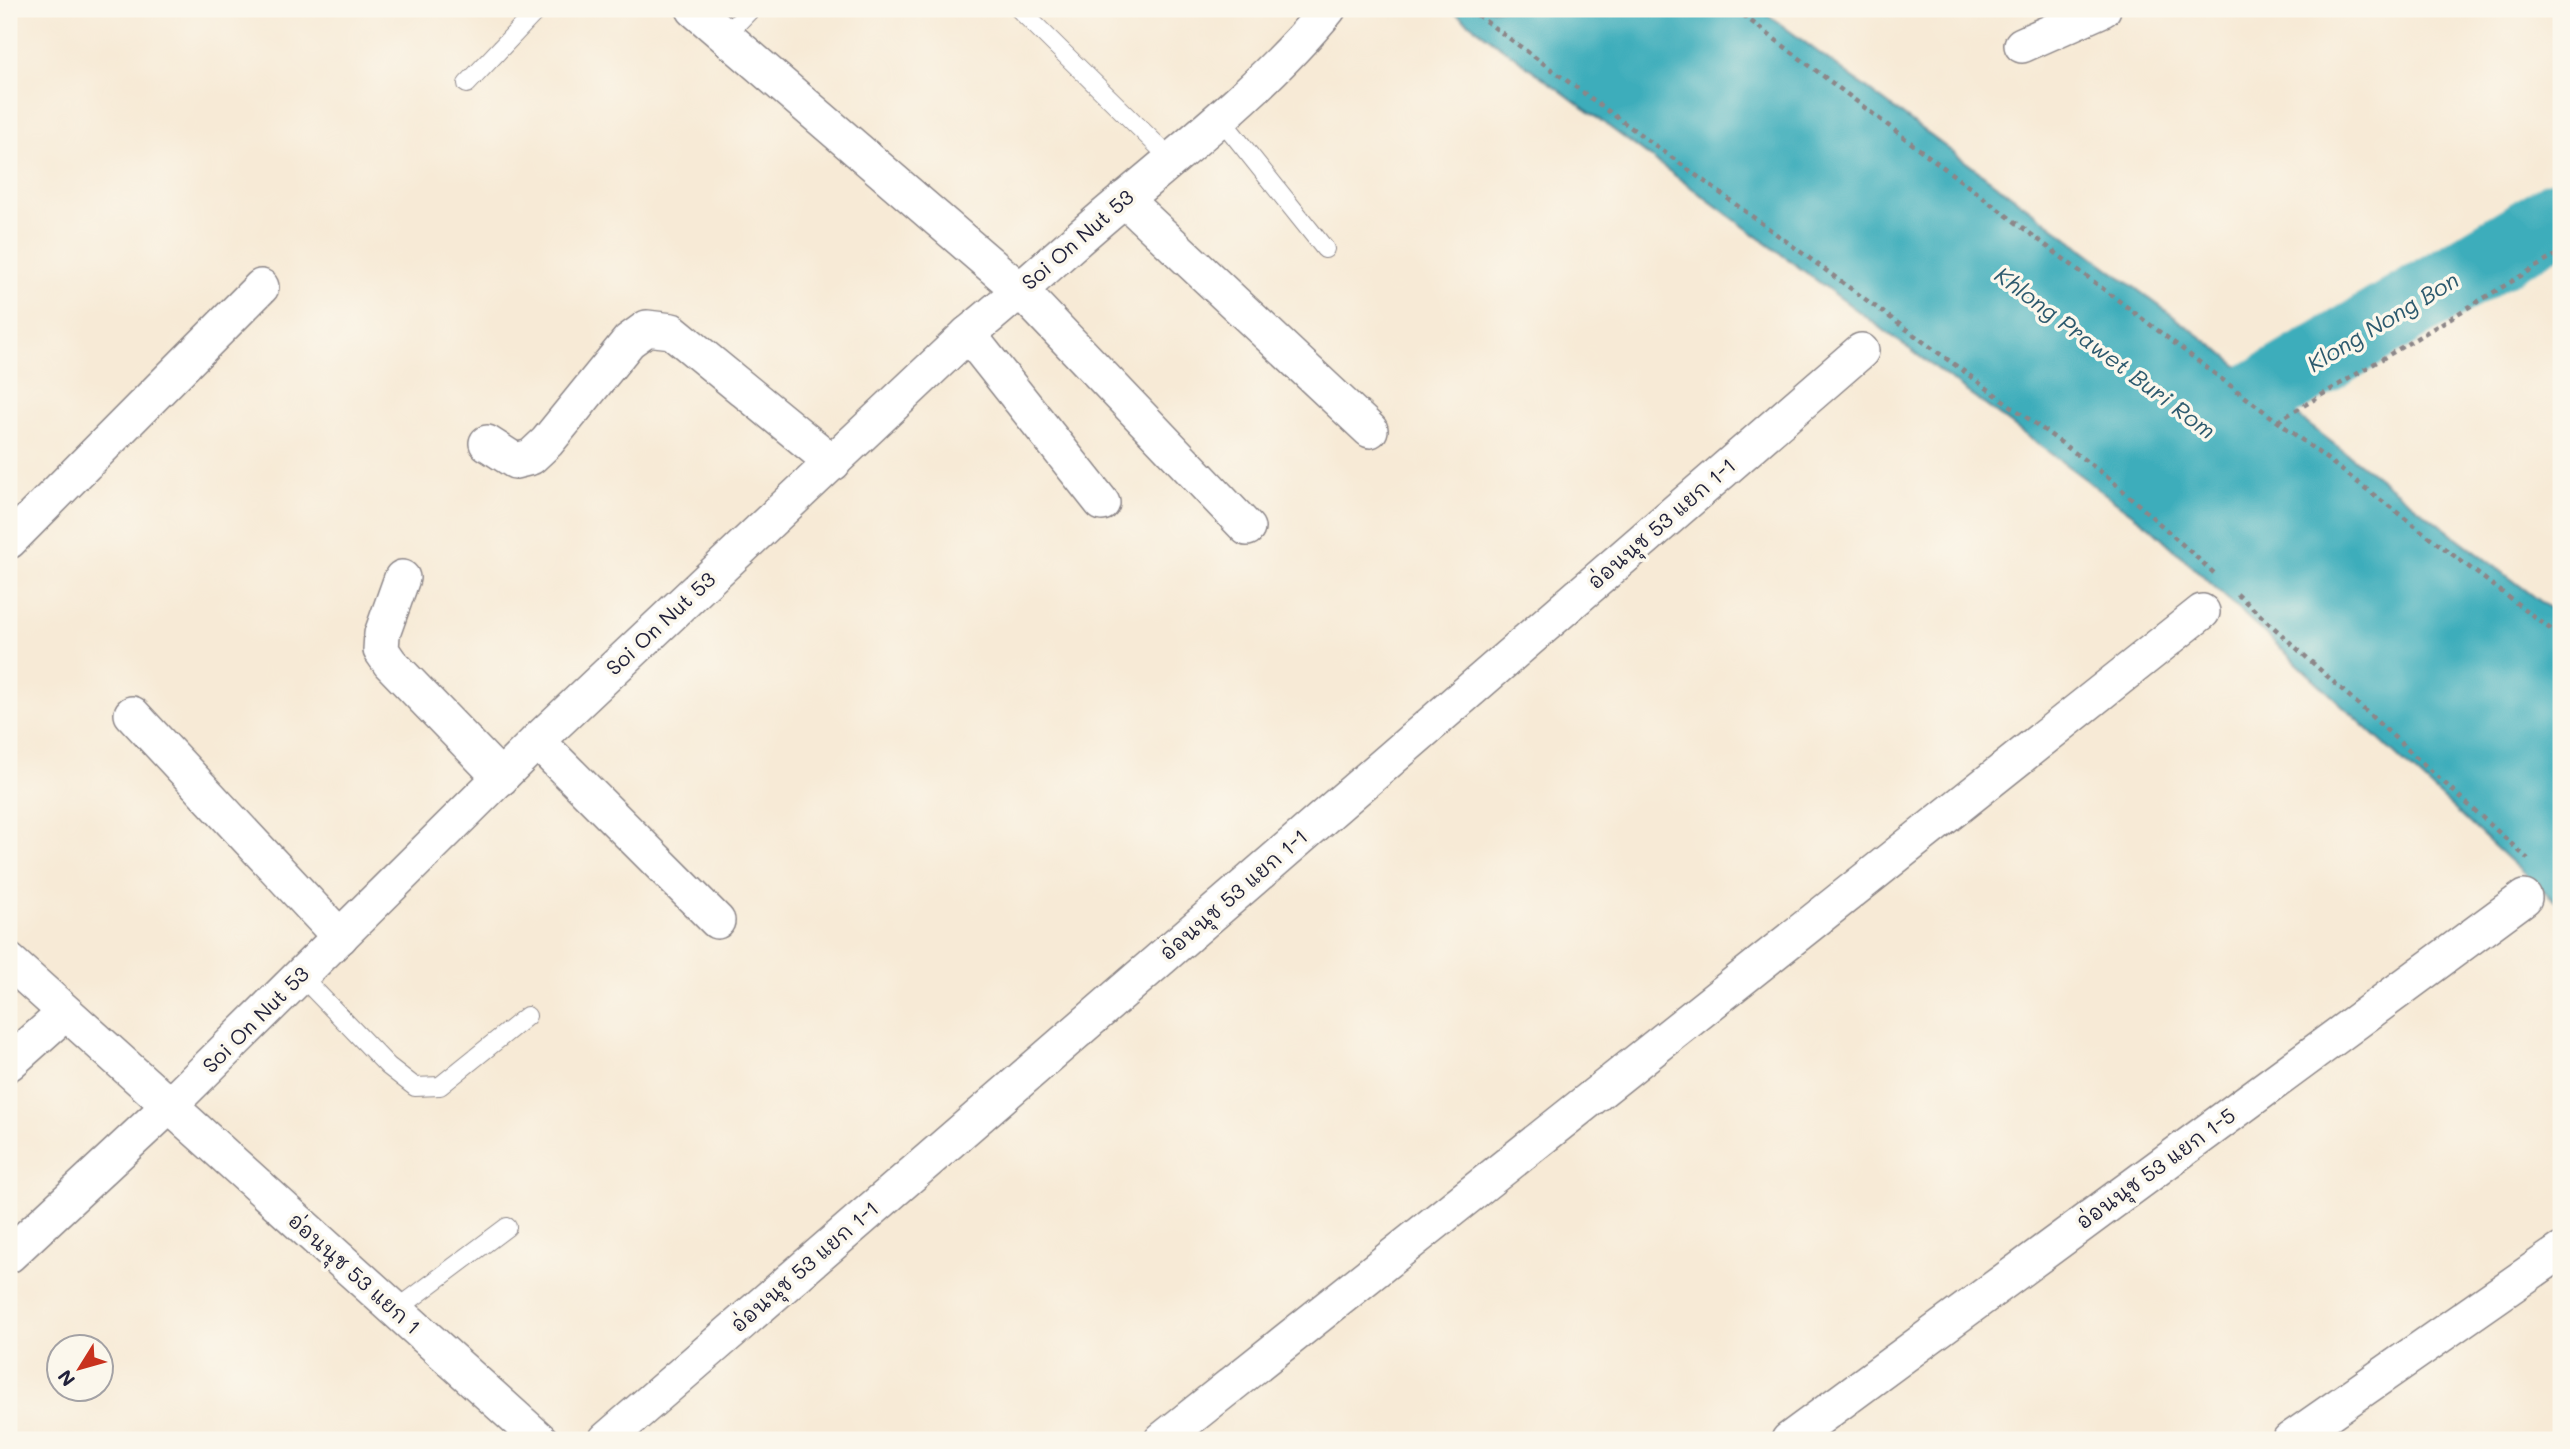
<svg xmlns="http://www.w3.org/2000/svg" width="2570" height="1449" font-family="Mali,'Playpen Sans Thai',sans-serif">
<rect width="100%" height="100%" fill="#fbf7ec"/>
<filter id="ink" filterUnits="userSpaceOnUse"><feTurbulence type="fractalNoise" baseFrequency=".0143" numOctaves="2"/><feDisplacementMap in="SourceGraphic" scale="14" xChannelSelector="R" yChannelSelector="G"/><feConvolveMatrix kernelMatrix="1 2 1 2 8 2 1 2 1" color-interpolation-filters="sRGB"/></filter>
<filter id="wash" filterUnits="userSpaceOnUse"><feTurbulence type="fractalNoise" baseFrequency=".00686" numOctaves="4" result="noise"/><feDisplacementMap in="SourceGraphic" scale="28" xChannelSelector="R" yChannelSelector="G"/><feGaussianBlur stdDeviation="1.57" result="paint"/><feColorMatrix in="noise" values="0 0 0 0 0 0 0 0 0 0 0 0 0 0 0 0 0 1.4 0 .05"/><feComposite in="paint" operator="in"/></filter>
<g filter="url(#wash)">
<rect width="100%" height="100%" fill="#f7ead6"/>
<!-- water -->
<path fill="#3eadbb" stroke="#30687b" stroke-width="2" d="M1450,9H1760L2216,348L2300,418L2561,617V905L2536,885L2150,527Z"/>
<g fill="none" stroke-linecap="round" stroke-linejoin="round">
<!-- river -->
<path stroke="#3eadbb" stroke-width="72" d="M2205,428L2561,215"/>
</g>
</g>
<g filter="url(#ink)">
<g fill="none" stroke-linecap="round" stroke-linejoin="round">
<!-- service casing -->
<g stroke="#8c8688" stroke-width="20">
<g id="service">
<path d="M1019,9L1172,160"/>
<path d="M724,37L751,9"/>
<path d="M467,84L538,9"/>
<path d="M1221,119L1325,249"/>
<path d="M301,976L388,1066L415,1087L440,1086L527,1016"/>
<path d="M395,1311L507,1227"/>
</g>
</g>
<!-- minor casing -->
<g stroke="#8c8688" stroke-width="38">
<g id="minor">
<path d="M694,9L1021,291L1247,528"/>
<path d="M2022,45L2103,9"/>
<path d="M1124,199L1370,430"/>
<path d="M968,334L1102,503"/>
<path d="M487,443L515,461L531,457L547,442L629,341L647,328L672,331L833,463"/>
<path d="M9,541L261,287"/>
<path d="M402,578L382,634L381,650L390,663L501,778"/>
<path d="M132,714L340,937"/>
<path d="M537,741L717,921"/>
<path d="M9,961L540,1440"/>
<path d="M9,1063L65,1013"/>
<path d="M9,1255L168,1107L537,741L968,334C1023,290 1072,242 1126,198C1196,139 1270,80 1328,9"/>
<path d="M606,1440L1861,351"/>
<path d="M1162,1440L2202,612"/>
<path d="M1789,1440L2524,898"/>
<path d="M2290,1440L2561,1251"/>
</g>
</g>
<!-- path -->
<g stroke="#8c8688" stroke-width="4.5" stroke-dasharray="5 5" stroke-linecap="butt">
<path d="M1469,9L2108,477L2215,574"/>
<path d="M1735,9L2561,637"/>
<path d="M2278,421L2561,252"/>
<path d="M2237,594L2528,859"/>
</g>
<!-- service -->
<use href="#service" stroke="#fff" stroke-width="18"/>
<!-- minor -->
<use href="#minor" stroke="#fff" stroke-width="35"/>
</g>
</g>
<g text-anchor="middle" stroke-width="7" stroke-linejoin="round" paint-order="stroke">
<!-- street labels -->
<g font-size="21" fill="#22223b" stroke="#fbf7ec">
<text transform="translate(1078 240) rotate(-41)" y="7">Soi On Nut 53</text>
<text transform="translate(1662 524) rotate(-41)" y="7">อ่อนนุช 53 แยก 1-1</text>
<text transform="translate(661 624) rotate(-43)" y="7">Soi On Nut 53</text>
<text transform="translate(1234 895) rotate(-41)" y="7">อ่อนนุช 53 แยก 1-1</text>
<text transform="translate(256 1020) rotate(-45)" y="7">Soi On Nut 53</text>
<text transform="translate(2156 1169) rotate(-36)" y="7">อ่อนนุช 53 แยก 1-5</text>
<text transform="translate(805 1267) rotate(-41)" y="7">อ่อนนุช 53 แยก 1-1</text>
<text transform="translate(354 1274) rotate(42)" y="7">อ่อนนุช 53 แยก 1</text>
</g>
<!-- water labels -->
<g font-size="23" font-style="italic" fill="#2d5a6e" stroke="#fbf7ec">
<text transform="translate(2383 322) rotate(-31)" y="8">Klong Nong Bon</text>
<text transform="translate(2105 353) rotate(37)" y="8">Khlong Prawet Buri Rom</text>
</g>
</g>
<!-- margin -->
<rect width="2570" height="1449" fill="none" stroke="#fbf7ec" stroke-width="35"/>
<!-- north arrow -->
<g transform="translate(80 1368) rotate(233)"><circle r="33" fill="#fbf7ec" stroke="#a4a2a5" stroke-width="2"/>
<path d="M0-5L12 26L0 18L-12 26Z" fill="#c8321e"/>
<text y="-10" font-size="19" font-weight="bold" text-anchor="middle" fill="#22223b">N</text>
</g>
</svg>
